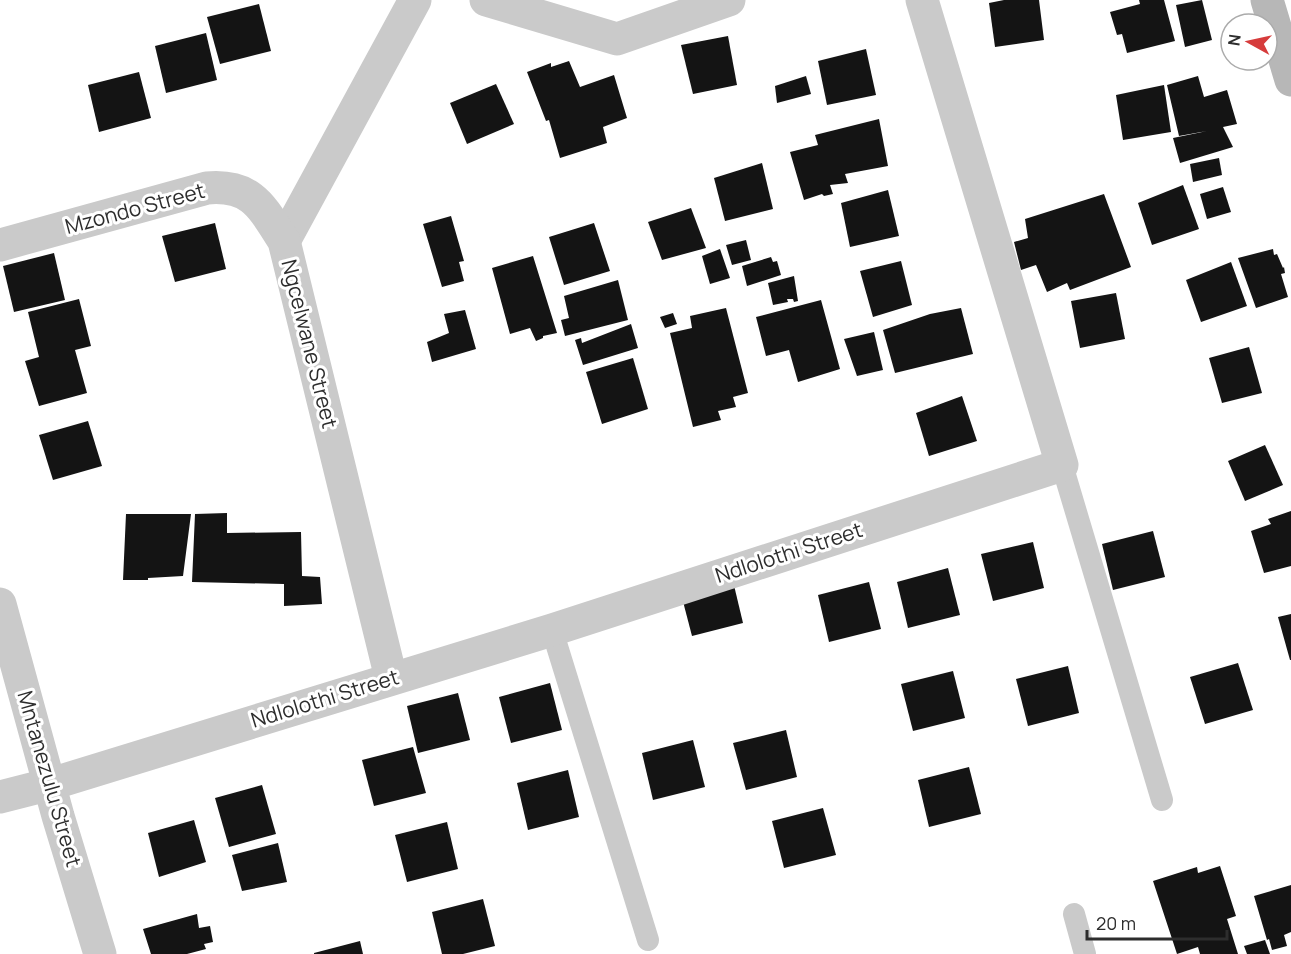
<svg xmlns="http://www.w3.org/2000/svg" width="1291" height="954" font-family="Manrope,sans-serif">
<rect width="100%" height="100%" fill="#fff"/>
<!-- building -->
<g fill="#141414">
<path d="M1004,0H1039L1044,40L995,47L989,3Z"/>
<path d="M1139,0H1164L1175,41L1127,53L1122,34L1117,35L1110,12L1140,4Z"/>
<path d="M1202,0L1212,40L1185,47L1176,5Z"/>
<path d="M259,4L271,51L220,64L207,17Z"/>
<path d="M206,33L217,80L166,93L155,46Z"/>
<path d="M728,36L737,85L693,94L681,45Z"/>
<path d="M866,49L876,95L827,105L818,61Z"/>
<path d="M569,61L580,87L614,75L627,118L603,127L607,143L560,158L549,120L546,121L527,72L551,63V67Z"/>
<path d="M139,72L151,118L99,132L88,85Z"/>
<path d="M806,76L811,94L777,103L775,86Z"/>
<path d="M1198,76L1204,97L1227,90L1237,124L1223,127L1233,147L1180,163L1173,138L1207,131L1179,136L1167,85Z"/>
<path d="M496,84L514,124L467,144L450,103Z"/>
<path d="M1164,85L1171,132L1123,140L1116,95Z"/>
<path d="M879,119L888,166L845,174L848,183L830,185L833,194L824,196L822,194L804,200L790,152L818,145L815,135Z"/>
<path d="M1219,158L1222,175L1193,182L1190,164Z"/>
<path d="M762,163L773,209L725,221L714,178Z"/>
<path d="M1183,185L1199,229L1152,245L1138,203Z"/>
<path d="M1223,187L1231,212L1207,219L1200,194Z"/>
<path d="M888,190L899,236L850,247L841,203Z"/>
<path d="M1104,194L1131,267L1070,290L1067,283L1047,292L1036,265L1021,270L1014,242L1028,238L1025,219Z"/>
<path d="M691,208L706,248L662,260L648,222Z"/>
<path d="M451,216L464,261L459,262L464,281L442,287L423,224Z"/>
<path d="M215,223L226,269L175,282L162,236Z"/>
<path d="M594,223L610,271L564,285L549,237Z"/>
<path d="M746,240L751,260L732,265L726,245Z"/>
<path d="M720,249L730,278L710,284L702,256Z"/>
<path d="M1273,249L1274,255L1277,254L1283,268L1284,267L1285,273L1281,274L1288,297L1256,308L1238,258Z"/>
<path d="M54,253L65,300L14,312L3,266Z"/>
<path d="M533,256L557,333L543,336V338L536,341L530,328L510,334L492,268Z"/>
<path d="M771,257L773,262L777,261L781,275L747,286L742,266Z"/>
<path d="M901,261L912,305L873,317L860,271Z"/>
<path d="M1231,262L1247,306L1201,322L1186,280Z"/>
<path d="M794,276L798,301L794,302L793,299H787L788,302L773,305L768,283Z"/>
<path d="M618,280L628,320L565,336L561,320L569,318L564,296Z"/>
<path d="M1116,293L1125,339L1080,348L1071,301Z"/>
<path d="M79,299L91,346L75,350L87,393L39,406L25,361L39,357L28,312Z"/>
<path d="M821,300L840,369L798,382L789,350L766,356L756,317Z"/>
<path d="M726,308L748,393L733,397L736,407L718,411L721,420L693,427L670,333L692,328L690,316Z"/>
<path d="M961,308L973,354L895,373L883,330L930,314Z"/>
<path d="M465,310L476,349L432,362L427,342L449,333L444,314Z"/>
<path d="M673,313L677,324L665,328L660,317Z"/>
<path d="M631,324L638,348L583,365L575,340L581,338L582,343Z"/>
<path d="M874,332L883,370L857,376L844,339Z"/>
<path d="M1249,347L1262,393L1222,403L1209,358Z"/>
<path d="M633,358L648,409L602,424L586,372Z"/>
<path d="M962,396L977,441L929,456L916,413Z"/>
<path d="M88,421L102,466L53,480L39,435Z"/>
<path d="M1265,445L1283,485L1245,501L1228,461Z"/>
<path d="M1291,511V566L1264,573L1251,531L1271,524L1268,519Z"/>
<path d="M227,513V533L301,532L302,576L320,577L322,604L284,606V584L192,582L195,514Z"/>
<path d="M126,514H191L183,576L148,578V580H123Z"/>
<path d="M1153,531L1165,577L1113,590L1102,544Z"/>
<path d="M1033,542L1044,588L993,601L981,554Z"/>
<path d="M948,568L960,615L908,628L897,582Z"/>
<path d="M732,577L743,623L692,636L680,590Z"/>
<path d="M869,582L881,629L829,642L818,595Z"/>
<path d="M1291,614V660H1290L1278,617Z"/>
<path d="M1238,663L1253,710L1205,724L1190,677Z"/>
<path d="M1068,666L1079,713L1028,726L1016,679Z"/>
<path d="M953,671L965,718L913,731L901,684Z"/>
<path d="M550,683L562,730L511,743L499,697Z"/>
<path d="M458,693L470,740L418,753L407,706Z"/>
<path d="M786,730L797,777L746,790L733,743Z"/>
<path d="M693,740L705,787L653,800L642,753Z"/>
<path d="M413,747L426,793L374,806L362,760Z"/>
<path d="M969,767L981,814L929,827L918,780Z"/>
<path d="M568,770L579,817L528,830L517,783Z"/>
<path d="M262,785L276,834L229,847L215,798Z"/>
<path d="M823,808L836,855L784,868L772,821Z"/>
<path d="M194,820L206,862L159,877L148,833Z"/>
<path d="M447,822L458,869L407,882L395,835Z"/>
<path d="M278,843L287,882L242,891L232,855Z"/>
<path d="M1220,866L1236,916L1227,919L1238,954H1200L1198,947L1177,954L1153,881L1197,867L1198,873Z"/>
<path d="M1291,885V932L1284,935L1287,946L1272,950L1269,939L1267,940L1254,896Z"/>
<path d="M483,899L495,946L463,954H442L432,912Z"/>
<path d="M197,914L199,928L210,926L213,942L204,944L206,949L187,954H151L143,929Z"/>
<path d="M1265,940L1270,954H1247L1244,946Z"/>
<path d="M360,941L363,954H314V953Z"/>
</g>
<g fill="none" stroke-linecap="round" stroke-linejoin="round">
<!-- lane -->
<g stroke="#cacaca" stroke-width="22">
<path d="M1062,465L1162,800"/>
<path d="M552,630L648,940"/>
<path d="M1074,914L1085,954"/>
</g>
<!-- street -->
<g stroke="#cacaca" stroke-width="33">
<path d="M486,0L617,39L729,0"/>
<path d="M284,241L415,0"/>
<path d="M0,245L207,188C252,184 262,207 284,241L391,678"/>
<path d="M0,604L58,816L100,954"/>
<path d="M0,797L51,784L552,630L1062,465L922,0"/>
</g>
<!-- secondary -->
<path stroke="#b7b7b7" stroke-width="33" d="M1267,0L1291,80"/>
</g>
<g text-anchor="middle" stroke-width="6" stroke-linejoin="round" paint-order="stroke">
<!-- street labels -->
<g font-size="21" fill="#2d2d2d" stroke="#fff">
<text transform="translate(135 209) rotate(-15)" y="7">Mzondo Street</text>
<text transform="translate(309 344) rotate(76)" y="7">Ngcelwane Street</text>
<text transform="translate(789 553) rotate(-18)" y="7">Ndlolothi Street</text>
<text transform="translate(325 699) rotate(-17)" y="7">Ndlolothi Street</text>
<text transform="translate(49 779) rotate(74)" y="7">Mntanezulu Street</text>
</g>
</g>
<!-- north arrow -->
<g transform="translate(1249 42) rotate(278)"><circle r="28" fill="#ffffff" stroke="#ababab" stroke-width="1.5"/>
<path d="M0-4.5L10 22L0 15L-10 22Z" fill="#d63c3c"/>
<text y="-9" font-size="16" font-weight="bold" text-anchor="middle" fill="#2d2d2d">N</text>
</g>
<!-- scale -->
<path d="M1087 930v9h140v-9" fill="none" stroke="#2d2d2d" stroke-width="3"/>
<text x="1096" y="930" font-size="18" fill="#2d2d2d" stroke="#ffffff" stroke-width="4.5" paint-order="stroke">20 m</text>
</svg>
